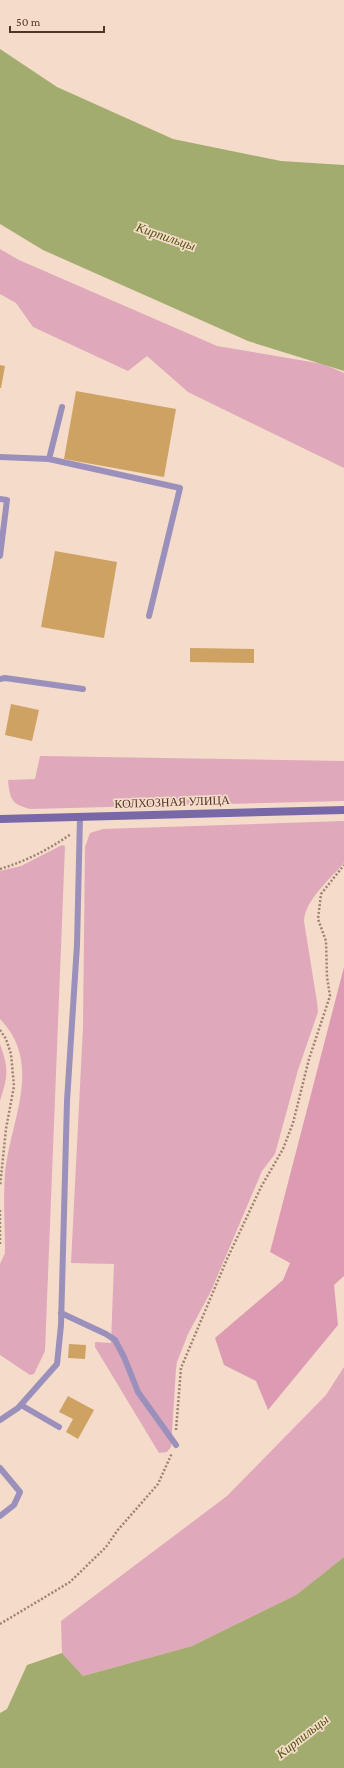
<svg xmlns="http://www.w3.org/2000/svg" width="344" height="1768" font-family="'Crimson Pro',serif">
<rect width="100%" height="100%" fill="#f5dbc9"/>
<!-- green -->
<g fill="#dfa8bb">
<path d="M0,249L19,260L217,346L323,364L344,373V468L188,392L147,356L128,371L33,327L16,303L0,294Z"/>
<path d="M40,756L344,761V801L30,809C11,804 10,799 8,780L35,779Z"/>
<path d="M344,821V863C330,879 305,900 304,921L317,1002L318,1012L298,1070L275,1154L262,1171L211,1291L188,1334L177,1362L176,1369L171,1447L167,1452L159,1453L95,1347V1342L111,1343L114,1264L71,1263L83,1027L85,847L90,833L103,829Z"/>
<path d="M62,845L65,846L45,1351L34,1374L30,1375L0,1355V1264L5,1253C5,1226 3,1199 5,1173C10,1121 44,1064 0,1019V871L21,866Z"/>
<path d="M0,1044C9,1070 8,1075 0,1101Z"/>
<path d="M344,1367V1557L296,1595L192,1646L83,1676L62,1653L61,1621L227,1496L326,1395Z"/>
</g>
<!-- forest -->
<path fill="#dc9bb2" d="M344,967V1276L334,1285L338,1325L268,1410L256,1381L224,1365L215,1338L283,1280L290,1263L270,1252Z"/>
<!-- water -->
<g fill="#a3ac6f">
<path d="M0,49L57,87L173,139L281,161L344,165V371L248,341L43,250L0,224Z"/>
<path d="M344,1557V1768H0V1713L7,1709L27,1665L62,1653L83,1676L192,1646L296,1595Z"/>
</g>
<!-- building -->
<g fill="#cda263">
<path d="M0,365L5,366L1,388H0Z"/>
<path d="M76,391L176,409L164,477L64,459Z"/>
<path d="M55,551L117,562L104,638L41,627Z"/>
<path d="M190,648L254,649V663L190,662Z"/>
<path d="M11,704L39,710L32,741L5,735Z"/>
<path d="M69,1344L86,1345L85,1359L68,1358Z"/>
<path d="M68,1396L94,1410L78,1439L66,1432L73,1419L59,1412Z"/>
</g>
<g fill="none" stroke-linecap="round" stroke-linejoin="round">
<!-- path -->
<g stroke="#9d8371" stroke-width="2.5" stroke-dasharray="2 2" stroke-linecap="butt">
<path d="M0,869C26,861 48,850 71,834"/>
<path d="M0,1030L6,1039L11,1054L14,1086L6,1129L0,1186"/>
<path d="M0,1210V1244"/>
<path d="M176,1430L181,1368L227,1259L261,1187L283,1149L293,1123L309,1059L330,996L327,977L326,941L318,919L321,894L344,865"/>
<path d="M0,1624L70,1582L106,1547L117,1531L158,1484L172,1453"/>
</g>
<!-- lane -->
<g stroke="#9a90bb" stroke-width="6">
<path d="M0,457L49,459L180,488L149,616"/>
<path d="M49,459L62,407"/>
<path d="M0,499L7,500L0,556"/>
<path d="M0,679L5,678L83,689"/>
<path d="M61,1313L106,1334L115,1340L124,1357L138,1392L176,1445"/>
<path d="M21,1405L59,1427"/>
<path d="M0,1420L18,1408L57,1364L61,1325L67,1101L77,945L80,817"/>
<path d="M0,1468L20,1492L14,1505L0,1516"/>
</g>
<!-- secondary -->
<path stroke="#7968a7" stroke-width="8" d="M0,819L344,810"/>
</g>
<g text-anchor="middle" stroke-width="3.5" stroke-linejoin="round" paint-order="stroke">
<!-- street labels -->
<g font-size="12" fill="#4f3523" stroke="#f5dbc9">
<text transform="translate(172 802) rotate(-2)" y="4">КОЛХОЗНАЯ УЛИЦА</text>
</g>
<!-- water labels -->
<g font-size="13" font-style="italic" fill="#4e550d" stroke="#f5dbc9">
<text transform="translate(166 236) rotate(19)" y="5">Кирпильцы</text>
<text transform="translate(302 1736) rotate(-38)" y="5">Кирпильцы</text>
</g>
</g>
<!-- scale -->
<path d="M10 26v6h94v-6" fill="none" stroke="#4f3523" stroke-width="2"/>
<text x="16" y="26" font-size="12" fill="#4f3523" stroke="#f5dbc9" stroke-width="3" paint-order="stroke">50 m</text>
</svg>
